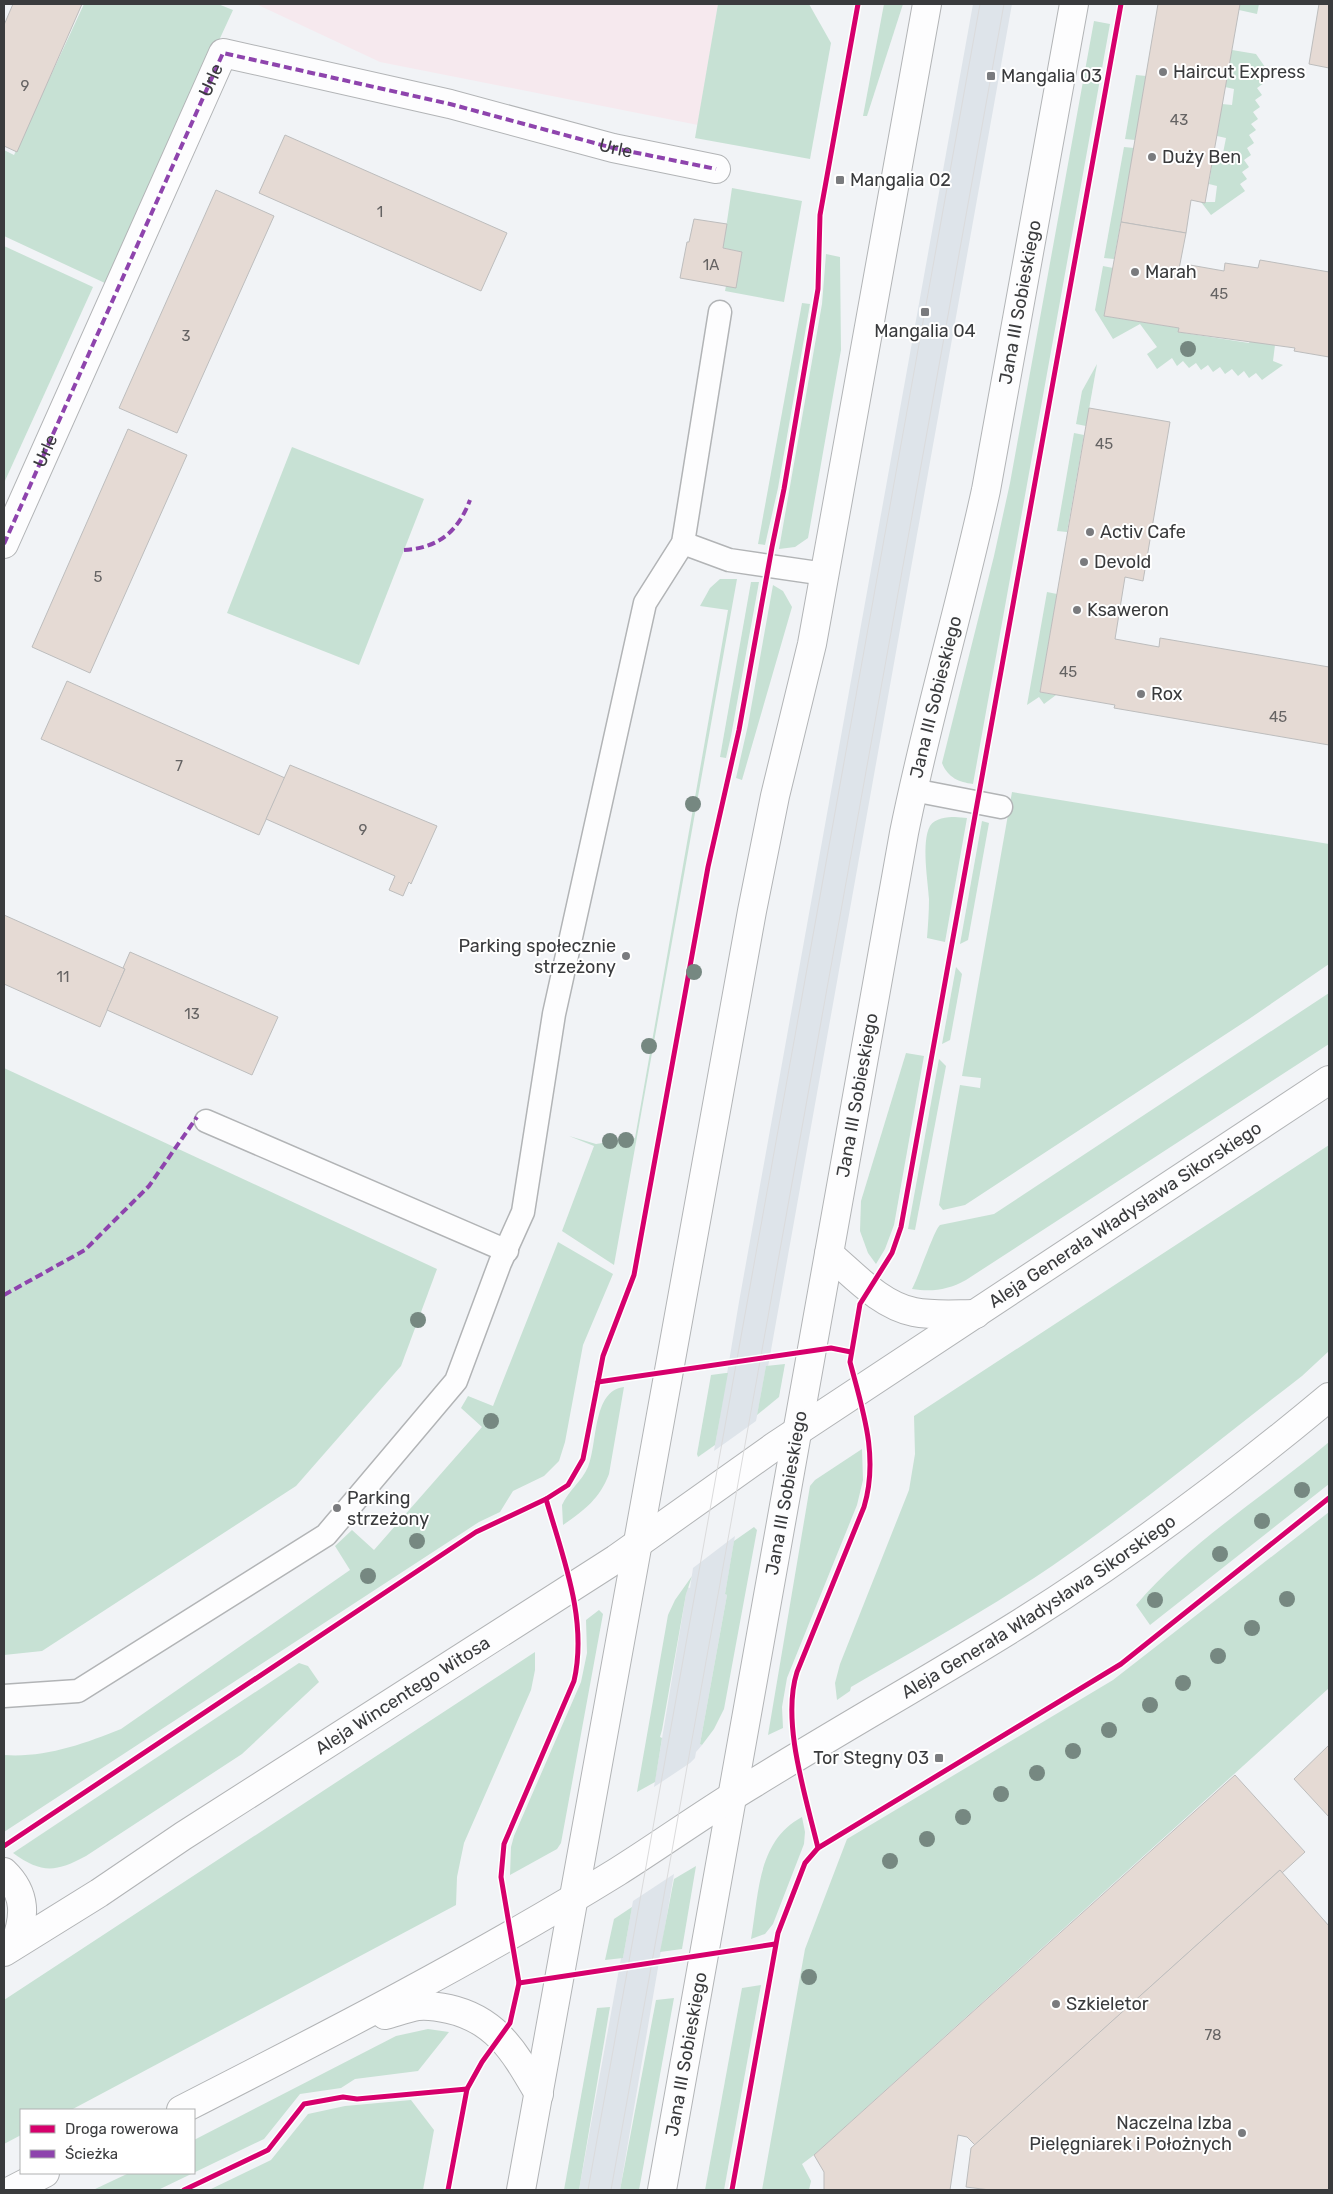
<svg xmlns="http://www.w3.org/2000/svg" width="1333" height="2194" font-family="Rubik,sans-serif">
<rect width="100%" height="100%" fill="#f1f3f6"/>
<!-- commercial -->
<path fill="#f6e9ee" d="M256,4H718L698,125L380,62Z"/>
<!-- built -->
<g fill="#dee4ea">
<path d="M973,4H1012L768,1367H766L756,1421L714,1451L739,1302Z"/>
<path d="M735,1536L725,1594L727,1595L700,1744L702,1745L696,1752L695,1758L690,1763L654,1787L686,1594L687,1587L690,1588L693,1568Z"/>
<path d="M674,1874L620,2190H579L621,1958H623L633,1901Z"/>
</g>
<!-- green -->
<g fill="#c7e1d4">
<path d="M84,4H218L233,10L107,284L4,236V150L14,155Z"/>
<path d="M718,4H809L831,43L810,159L695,138Z"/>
<path d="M884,4H903L867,116H863Z"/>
<path d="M1240,4H1259L1257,14L1239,10Z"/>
<path d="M1094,21L1110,24L973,784C959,782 948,778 942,763L994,556L1010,483Z"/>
<path d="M1232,50L1256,54L1267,70L1260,76L1264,83L1257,88L1262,95L1255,100L1260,107L1253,112L1258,119L1251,124L1256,130L1249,135L1254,143L1247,148L1251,155L1244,160L1249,167L1242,172L1247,179L1240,184L1245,191L1211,215L1201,202H1215L1217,186L1209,184L1214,152L1223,153L1226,138L1217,136L1222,104L1232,105L1234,89L1225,87Z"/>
<path d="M1136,75L1146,76L1135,140L1125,139Z"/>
<path d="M1124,147L1134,148L1114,259L1104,258Z"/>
<path d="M732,188L802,201L784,302L725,291L726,286L736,287L742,252L723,248Z"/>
<path d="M4,246L93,287L4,483Z"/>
<path d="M826,254L840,257L841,350L808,538L795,547L779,549L822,304Z"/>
<path d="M1103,266L1113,268L1104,316L1179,328L1178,332L1249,343L1250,340L1275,345L1273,361L1283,365L1262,380L1256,373L1249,378L1244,371L1238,376L1232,369L1225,374L1220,367L1213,372L1208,365L1201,370L1196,363L1189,368L1183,361L1177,366L1172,358L1157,369L1147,354L1157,347L1140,324L1113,339L1095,310Z"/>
<path d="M802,303L810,304L778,488L765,545L758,544Z"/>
<path d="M1097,364L1086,426L1076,424L1082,391Z"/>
<path d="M1074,433L1084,435L1067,532L1057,531Z"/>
<path d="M292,447L424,499L359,665L227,613Z"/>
<path d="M720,579H737L614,1265L562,1231L594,1146L569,1136L596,1144L635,1138L728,610L700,606L710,588Z"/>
<path d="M751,582H759L731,736L726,758L720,757Z"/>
<path d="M773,585L783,591L792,607L742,780L736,778L748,725Z"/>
<path d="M1047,592L1057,594L1040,692L1056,695L1044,704L1039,697L1027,705Z"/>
<path d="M1012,792L1329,844V964L1249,1019L965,1205L943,1210L939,1205L960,1085L980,1088L981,1078L962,1076Z"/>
<path d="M955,817L967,818L945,942L927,938C928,925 929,912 929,899C928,881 921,842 930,826C935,818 947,817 955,817Z"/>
<path d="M982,821L989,823L968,940L960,944Z"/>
<path d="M956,967L962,974L950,1040L942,1044Z"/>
<path d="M1329,993V1044L966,1280C948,1290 932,1292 912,1289C919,1276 934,1230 940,1225L994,1214Z"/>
<path d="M906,1053L924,1056L894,1225L885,1249L876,1264L868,1253L860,1231L861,1201Z"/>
<path d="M939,1059L946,1066L915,1230L908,1229Z"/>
<path d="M4,1068L437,1269L401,1366L296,1486L42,1651L4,1655Z"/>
<path d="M1329,1145V1351L1302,1376C1219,1440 1138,1507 1052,1566C987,1610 919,1648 851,1687L850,1691L837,1700L835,1683L840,1664L909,1490L915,1454L914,1416Z"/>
<path d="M558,1242L613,1274L583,1345L565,1442L559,1461L544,1476L513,1491L500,1512L479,1522L4,1832V1755C44,1758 84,1744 121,1729L350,1570L335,1546L352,1530L374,1550L482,1427L461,1408L468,1396L493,1406Z"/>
<path d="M785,1364L779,1397L757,1415L766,1366Z"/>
<path d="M726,1373H728L715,1445L698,1457L697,1454L711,1375Z"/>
<path d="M624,1387L609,1474C600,1498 585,1510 563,1525L562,1505C568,1491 582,1481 588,1467C598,1443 592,1391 624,1387Z"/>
<path d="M1329,1442V1484L1150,1625L1136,1605C1191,1541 1265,1496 1329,1442Z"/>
<path d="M862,1449L863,1480L857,1505L787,1678L782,1707L783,1728L768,1735L810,1486L815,1480Z"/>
<path d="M1329,1512V1688L814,2155L802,2164L811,2181L809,2190H762L805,1949L847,1839L1113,1680Z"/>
<path d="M754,1527L757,1530L724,1709L714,1729L702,1745L700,1744L727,1595L725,1594L734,1541Z"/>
<path d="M692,1576L686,1594L662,1730L660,1737L662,1738L655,1782L637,1792L668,1615L675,1600Z"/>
<path d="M599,1610L603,1614L561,1843L557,1849L510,1875L511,1847L514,1836L581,1682L587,1653L586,1620Z"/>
<path d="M535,1652V1670L531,1690L464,1843L457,1877L456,1905L71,2110H21V2135L4,2144V2000Z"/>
<path d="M299,1663L308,1666L319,1682L242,1754L86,1856C56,1872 42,1874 13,1853Z"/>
<path d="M802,1817L805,1832L804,1844L773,1924L765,1934L751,1939C759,1894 757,1841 802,1817Z"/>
<path d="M696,1866L682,1949L660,1952L674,1879Z"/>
<path d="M632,1907L623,1958L605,1960L614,1919Z"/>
<path d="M761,1985L724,2190H705L742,1988Z"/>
<path d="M674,1998L639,2190H620L656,2000Z"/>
<path d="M610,2007L579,2190H564L597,2008Z"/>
<path d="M428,2029L449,2032L418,2071L355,2079L341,2088L300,2094L264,2139L158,2190H93L129,2173H194V2140L396,2036Z"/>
<path d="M411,2100L434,2130L423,2190H209L271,2160L308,2114L345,2106Z"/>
</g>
<!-- building -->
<g fill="#e5dad4" stroke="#bdbdbd">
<path d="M13,4H82L17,152L4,146V25Z"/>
<path d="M1158,4H1240L1205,203L1191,200L1186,233L1121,222Z"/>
<path d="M1319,4H1329V68L1309,64Z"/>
<path d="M285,135L507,233L481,291L259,193Z"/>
<path d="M216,190L274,216L177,433L119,408Z"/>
<path d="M694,219L727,224L723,248L742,252L736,288L680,278L687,242H689Z"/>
<path d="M1121,222L1186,233L1179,269L1189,271L1190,265L1224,271L1225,263L1258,268L1260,260L1329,272V357L1294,351L1295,348L1178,332L1179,328L1104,316Z"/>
<path d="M1089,408L1170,422L1143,581L1125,577L1115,639L1159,647L1160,638L1329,667V745L1114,708L1115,705L1040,692Z"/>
<path d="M128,429L187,455L90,673L32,647Z"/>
<path d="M67,681L285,778L259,835L41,739Z"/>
<path d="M290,765L437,826L411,884L409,882L403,896L389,890L395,876L266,819Z"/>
<path d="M4,915L125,969L100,1027L4,984Z"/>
<path d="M130,952L278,1017L252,1075L107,1010L125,969L123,968Z"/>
<path d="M1329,1745V1817L1294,1779Z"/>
<path d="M1235,1775L1305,1852L1282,1873L1280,1870L975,2145L967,2137L958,2135L950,2190H824V2172L814,2155Z"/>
<path d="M1280,1870L1329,1926V2190H990L966,2187L971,2148Z"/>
</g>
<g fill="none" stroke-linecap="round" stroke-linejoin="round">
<!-- service casing -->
<g stroke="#b2b4b6" stroke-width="25">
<g id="service">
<path d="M683,543L729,560L825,574"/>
<path d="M913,790L1001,807"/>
<path d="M206,1121L507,1251"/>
<path d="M4,1696L78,1691L326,1535L456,1381L500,1263L523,1212L554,1014L645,603L683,543L720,312"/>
</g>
</g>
<!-- minor casing -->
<g stroke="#b2b4b6" stroke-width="30">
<g id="minor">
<path id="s1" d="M4,544L223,53L450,104L613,148L716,169"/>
<path d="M4,1872C27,1894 25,1917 15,1944"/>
</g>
</g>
<!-- secondary casing -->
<g stroke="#b2b4b6" stroke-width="30">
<g id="secondary">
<path d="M521,2190L752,911L775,796L812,644L927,4"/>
<path id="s2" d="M662,2190L904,833C927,718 961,605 986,490L1074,4"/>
</g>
</g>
<!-- primary casing -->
<g stroke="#b2b4b6" stroke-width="30">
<g id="primary">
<path d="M829,1254C854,1275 880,1305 914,1312C934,1316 956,1314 976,1314"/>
<path id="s3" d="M4,1952L99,1893L183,1836L616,1559L775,1446L1329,1080"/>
<path d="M385,2015C396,2012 407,2008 418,2006C428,2005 440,2007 449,2009C498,2020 516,2055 539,2094"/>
<path id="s4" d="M181,2110C328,2035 476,1959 617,1872C663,1843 707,1811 754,1783C843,1728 934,1677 1022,1622C1130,1554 1232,1478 1329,1397"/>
<path d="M12,2190L45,2173"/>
</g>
</g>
<!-- service -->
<use href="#service" stroke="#fdfdfe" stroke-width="22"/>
<!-- minor -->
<use href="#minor" stroke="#fdfdfe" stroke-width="28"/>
<!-- secondary -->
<use href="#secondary" stroke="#fdfdfe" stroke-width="28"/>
<!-- primary -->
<use href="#primary" stroke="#fdfdfe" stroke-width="28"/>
<!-- tram -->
<g stroke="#dbdbdc" stroke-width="1">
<path d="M588,2190L980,4"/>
<path d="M611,2190L1004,4"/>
</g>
<!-- quiet -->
<g stroke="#8e44ad" stroke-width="4" stroke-dasharray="8 4" stroke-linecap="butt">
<path d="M4,544L223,53L450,104L613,148L716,169"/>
<path d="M404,550C438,548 458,532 470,500"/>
<path d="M4,1295L85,1250L149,1186L197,1117"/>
</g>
<!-- cycleway casing -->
<g stroke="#fff" stroke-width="8">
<g id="cycleway">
<path d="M598,1382L831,1348L851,1352"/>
<path d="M4,1846L476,1532L546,1499"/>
<path d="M818,1848L1121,1664L1329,1498"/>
<path d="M519,1983L775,1944"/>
<path d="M184,2190L268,2150L304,2104L343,2097L357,2099L467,2089"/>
<path d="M448,2190L467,2089L482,2062L510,2023L519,1983L501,1877L504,1844L574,1681C588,1620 563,1558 546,1499L568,1485L583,1459L603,1356L634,1275L708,867L739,730L772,547L784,489L818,289L820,215L858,4"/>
<path d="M732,2190L778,1933L805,1863L818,1848C806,1797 781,1722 797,1672L864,1507C879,1457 863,1411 850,1362L860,1304L892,1253L901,1227L1121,4"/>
</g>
</g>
<!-- cycleway -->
<use href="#cycleway" stroke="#d6006c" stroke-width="5"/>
</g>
<!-- trees -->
<g fill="#768881">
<circle cx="1188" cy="349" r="8"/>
<circle cx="693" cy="804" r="8"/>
<circle cx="694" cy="972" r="8"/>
<circle cx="649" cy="1046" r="8"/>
<circle cx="626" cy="1140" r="8"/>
<circle cx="610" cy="1141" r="8"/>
<circle cx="418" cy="1320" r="8"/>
<circle cx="491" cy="1421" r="8"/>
<circle cx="1302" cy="1490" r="8"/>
<circle cx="1262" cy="1521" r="8"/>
<circle cx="417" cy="1541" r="8"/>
<circle cx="1220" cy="1554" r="8"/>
<circle cx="368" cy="1576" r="8"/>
<circle cx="1287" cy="1599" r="8"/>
<circle cx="1155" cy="1600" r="8"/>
<circle cx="1252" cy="1628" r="8"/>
<circle cx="1218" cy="1656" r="8"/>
<circle cx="1183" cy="1683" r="8"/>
<circle cx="1150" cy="1705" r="8"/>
<circle cx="1109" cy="1730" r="8"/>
<circle cx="1073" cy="1751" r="8"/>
<circle cx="1037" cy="1773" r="8"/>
<circle cx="1001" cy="1794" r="8"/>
<circle cx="963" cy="1817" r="8"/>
<circle cx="927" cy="1839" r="8"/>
<circle cx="890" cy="1861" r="8"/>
<circle cx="809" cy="1977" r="8"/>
</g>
<!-- markers -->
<g fill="#7a7b7e" stroke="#fff" stroke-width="2">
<circle cx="1163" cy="72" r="5"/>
<rect x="986" y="71" width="10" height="10" rx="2.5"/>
<circle cx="1152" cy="157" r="5"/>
<rect x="835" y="175" width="10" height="10" rx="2.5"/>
<circle cx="1135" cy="272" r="5"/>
<rect x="920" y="307" width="10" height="10" rx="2.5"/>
<circle cx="1090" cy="532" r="5"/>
<circle cx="1084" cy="562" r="5"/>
<circle cx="1077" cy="610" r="5"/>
<circle cx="1141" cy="694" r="5"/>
<circle cx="626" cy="956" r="5"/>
<circle cx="337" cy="1508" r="5"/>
<rect x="934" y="1753" width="10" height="10" rx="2.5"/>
<circle cx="1056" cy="2004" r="5"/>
<circle cx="1242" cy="2133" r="5"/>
</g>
<g text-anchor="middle" stroke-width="4" stroke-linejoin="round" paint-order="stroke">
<!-- number labels -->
<g font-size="15" fill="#656363">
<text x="25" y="91">9</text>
<text x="1179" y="125">43</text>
<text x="380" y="217">1</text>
<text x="711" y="270">1A</text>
<text x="1219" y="299">45</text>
<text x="186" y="341">3</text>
<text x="1104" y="449">45</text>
<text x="98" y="582">5</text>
<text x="1068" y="677">45</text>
<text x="1278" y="722">45</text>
<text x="179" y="771">7</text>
<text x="363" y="835">9</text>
<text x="63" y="982">11</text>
<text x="192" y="1019">13</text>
<text x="1213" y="2040">78</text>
</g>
<!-- poi labels -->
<g font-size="18" fill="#3a3b3d" stroke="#fff" text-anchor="start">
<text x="1173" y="78">Haircut Express</text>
<text x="1001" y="82">Mangalia 03</text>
<text x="1162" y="163">Duży Ben</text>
<text x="850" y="186">Mangalia 02</text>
<text x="1145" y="278">Marah</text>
<text x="925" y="337" text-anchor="middle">Mangalia 04</text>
<text x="1100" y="538">Activ Cafe</text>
<text x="1094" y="568">Devold</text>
<text x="1087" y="616">Ksaweron</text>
<text x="1151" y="700">Rox</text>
<text x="616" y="952" text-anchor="end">Parking społecznie<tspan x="616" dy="21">strzeżony</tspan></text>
<text x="347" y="1504">Parking<tspan x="347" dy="21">strzeżony</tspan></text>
<text x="929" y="1764" text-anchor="end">Tor Stegny 03</text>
<text x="1066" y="2010">Szkieletor</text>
<text x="1232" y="2129" text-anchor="end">Naczelna Izba<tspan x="1232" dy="21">Pielęgniarek i Położnych</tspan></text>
</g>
<!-- street labels -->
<g font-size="18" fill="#3a3b3d" stroke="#fff">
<text dy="6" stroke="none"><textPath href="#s1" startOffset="508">Urle</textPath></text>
<text dy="6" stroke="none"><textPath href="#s1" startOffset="942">Urle</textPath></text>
<text dy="6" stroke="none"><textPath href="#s2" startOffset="1922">Jana III Sobieskiego</textPath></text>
<text dy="6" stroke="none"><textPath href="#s1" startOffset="102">Urle</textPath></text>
<text dy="6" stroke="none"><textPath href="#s2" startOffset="1518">Jana III Sobieskiego</textPath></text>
<text dy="6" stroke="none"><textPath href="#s2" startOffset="1112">Jana III Sobieskiego</textPath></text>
<text dy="6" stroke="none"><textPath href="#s3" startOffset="1342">Aleja Generała Władysława Sikorskiego</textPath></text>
<text dy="6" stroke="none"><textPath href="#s2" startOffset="708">Jana III Sobieskiego</textPath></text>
<text dy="6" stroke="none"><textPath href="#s4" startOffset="995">Aleja Generała Władysława Sikorskiego</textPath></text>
<text dy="6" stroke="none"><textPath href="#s3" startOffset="474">Aleja Wincentego Witosa</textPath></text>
<text dy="6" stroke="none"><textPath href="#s2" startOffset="138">Jana III Sobieskiego</textPath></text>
</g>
</g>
<!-- border -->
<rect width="1333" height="2194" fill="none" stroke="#3a3b3d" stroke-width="10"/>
<!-- legend -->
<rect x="20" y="2109" width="175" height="65" fill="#ffffff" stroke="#b0b1b1"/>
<rect x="30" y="2125" width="25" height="8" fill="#d6006c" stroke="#b0b1b1"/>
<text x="65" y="2134" font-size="15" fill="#3a3b3d">Droga rowerowa</text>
<rect x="30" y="2150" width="25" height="8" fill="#8e44ad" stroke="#b0b1b1"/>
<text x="65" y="2159" font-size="15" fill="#3a3b3d">Ścieżka</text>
</svg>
